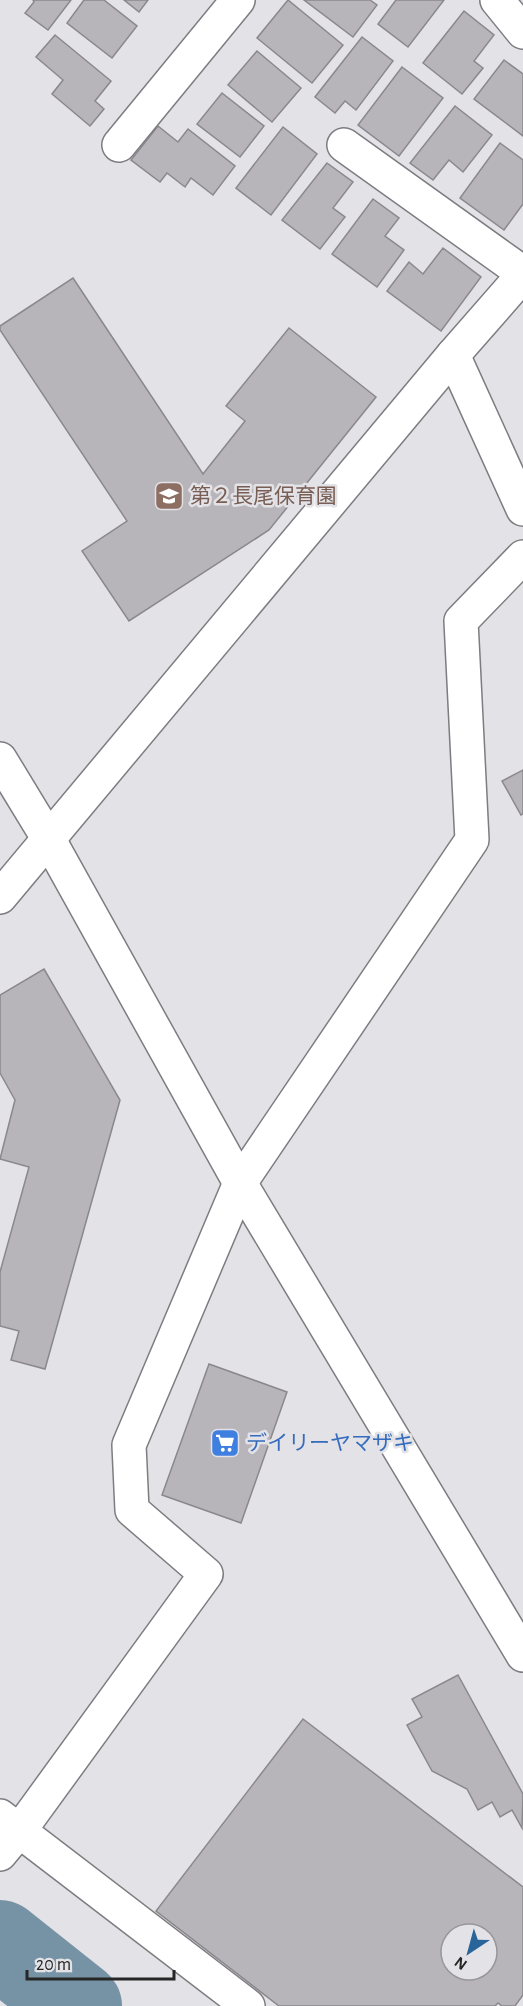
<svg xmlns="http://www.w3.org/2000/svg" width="523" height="2006" font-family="'Alegreya Sans','Noto Sans JP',sans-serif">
<rect width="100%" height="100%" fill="#e3e2e7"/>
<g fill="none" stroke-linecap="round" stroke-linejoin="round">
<!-- river -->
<path stroke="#7693a5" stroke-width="88" d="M0,1944L78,2006"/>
</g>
<!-- building -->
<g fill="#b7b5b9" stroke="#8a888c" stroke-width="1.5" fill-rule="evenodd">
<path d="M33,0H71L48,30L25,13L34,2Z"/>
<path d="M84,0H104L137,26L112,58L67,23Z"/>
<path d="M124,0H148L139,12Z"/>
<path d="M288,0L343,45L312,83L257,38Z"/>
<path d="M304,0H370L377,5L353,37Z"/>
<path d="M396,0H444L408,47L378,24Z"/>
<path d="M464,11L494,35L474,61L483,68L462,94L423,63Z"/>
<path d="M55,35L111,81L95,101L104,109L90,126L52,94L63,80L36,57Z"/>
<path d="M362,37L393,61L356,110L345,101L335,113L315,97Z"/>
<path d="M257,51L301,88L272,122L228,85Z"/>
<path d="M504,60L523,74V136L474,99Z"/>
<path d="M402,67L443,98L399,156L358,125Z"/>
<path d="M222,93L264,126L240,157L197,124Z"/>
<path d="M455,106L492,135L463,172L449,160L433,180L410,163Z"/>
<path d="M158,126L178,142L188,129L235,166L213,195L191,178L185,187L167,173L160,182L131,160Z"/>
<path d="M283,127L317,154L271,215L236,188Z"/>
<path d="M500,143L523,160V204L504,230L460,198Z"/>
<path d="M327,163L353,182L333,208L345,217L320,249L282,220Z"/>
<path d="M373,199L399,218L385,236L404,250L377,287L332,254Z"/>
<path d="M443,248L481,277L441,331L387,291L409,262L423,274Z"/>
<path d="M73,278L203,474L245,421L226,406L289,328L376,397L269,530L129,621L82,551L127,521L0,330V326Z"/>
<path d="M523,770V814L521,815L502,781Z"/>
<path d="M44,969L120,1100L45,1369L11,1360L19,1331L0,1326V1272L29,1167L0,1159L15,1100L0,1073V995Z"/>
<path d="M209,1364L287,1392L241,1523L162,1495Z"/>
<path d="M458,1675L523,1794L522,1828L512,1810L500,1817L492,1802L478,1810L467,1789L432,1771L407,1725L422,1717L412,1699Z"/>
<path d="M303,1719L523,1887V1995L515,2006H502L498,2003L495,2006H279L156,1911ZM451,1934H487V1970H451Z"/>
</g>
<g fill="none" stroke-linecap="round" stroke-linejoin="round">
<!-- minor casing -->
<g stroke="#7d7c81" stroke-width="36">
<g id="minor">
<path d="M497,0L523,32"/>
<path d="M119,145L238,0"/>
<path d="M344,145L523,273"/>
<path d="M453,355L523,509"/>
<path d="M0,759L48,838L240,1183L523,1655"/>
<path d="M0,897L453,355L523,275"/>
<path d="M0,1816L248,2006"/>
<path d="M0,1854L20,1830L206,1574L132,1510L129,1445L240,1183L472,840L461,621L523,557"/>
</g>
</g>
<!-- minor -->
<use href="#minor" stroke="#fff" stroke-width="33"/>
</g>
<!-- icons -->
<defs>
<g id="school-square" transform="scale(1.5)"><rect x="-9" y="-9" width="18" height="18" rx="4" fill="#8d6e63" stroke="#e3e2e7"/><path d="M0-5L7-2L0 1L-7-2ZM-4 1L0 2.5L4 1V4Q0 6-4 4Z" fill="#fff"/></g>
<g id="supermarket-square" transform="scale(1.5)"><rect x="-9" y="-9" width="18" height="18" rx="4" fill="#3f7fe0" stroke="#e3e2e7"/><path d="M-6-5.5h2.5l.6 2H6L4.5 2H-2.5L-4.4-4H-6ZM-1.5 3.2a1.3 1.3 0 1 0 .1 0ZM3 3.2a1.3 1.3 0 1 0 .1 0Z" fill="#fff"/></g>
</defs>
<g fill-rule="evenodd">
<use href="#school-square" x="169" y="496"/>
<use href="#supermarket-square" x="225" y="1443"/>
</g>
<g text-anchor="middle" stroke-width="5" stroke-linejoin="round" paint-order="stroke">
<!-- education labels -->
<g font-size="21" fill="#785e54" stroke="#e3e2e7" text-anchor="start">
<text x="190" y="503">第２長尾保育園</text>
</g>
<!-- shop labels -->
<g font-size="21" fill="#366cbe" stroke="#e3e2e7" text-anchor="start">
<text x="246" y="1450">デイリーヤマザキ</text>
</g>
</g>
<!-- north arrow -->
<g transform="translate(469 1952) rotate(216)"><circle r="28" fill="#e3e2e7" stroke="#97979a" stroke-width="1.5"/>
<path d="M0-4.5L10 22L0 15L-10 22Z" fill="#29649b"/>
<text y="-9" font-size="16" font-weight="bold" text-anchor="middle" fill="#262627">N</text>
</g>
<!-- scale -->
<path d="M27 1970v9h147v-9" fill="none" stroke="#262627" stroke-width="3"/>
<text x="36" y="1970" font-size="18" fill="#262627" stroke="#e3e2e7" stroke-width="4.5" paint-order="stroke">20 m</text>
</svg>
